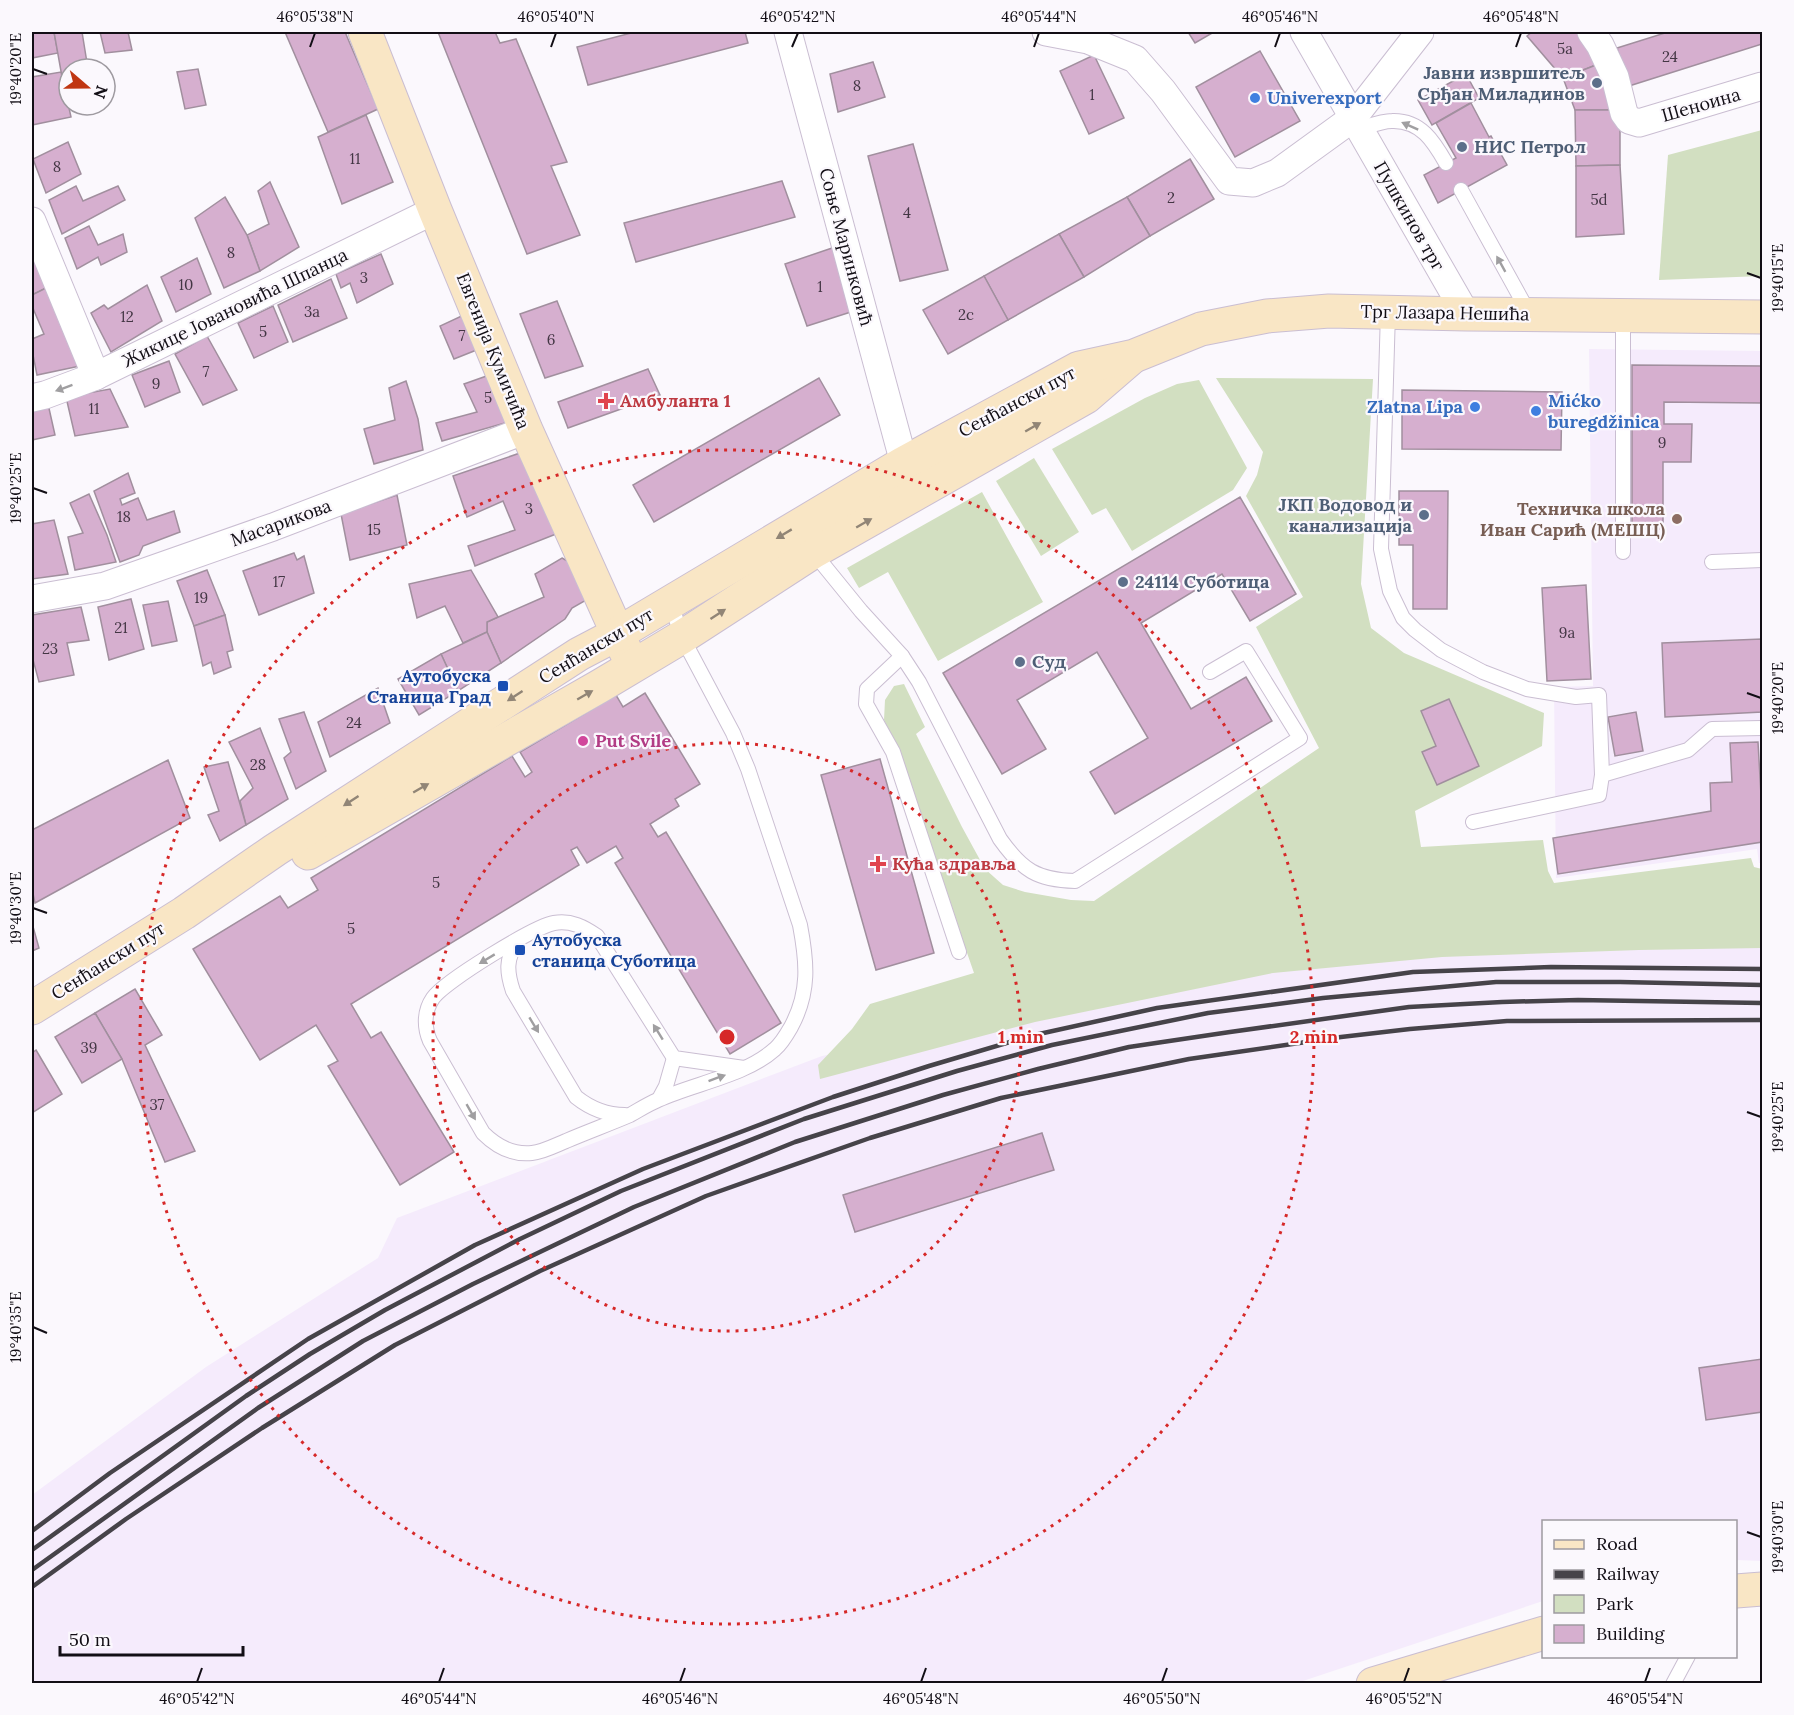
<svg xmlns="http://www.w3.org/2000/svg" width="1794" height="1715" font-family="Lora,serif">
<rect width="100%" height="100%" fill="#fbf8fd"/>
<!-- built -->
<g fill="#f5ebfc">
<path d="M1589,349L1762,351V863H1759L1757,849L1556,878L1554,687L1593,686Z"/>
<path d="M1392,937L1762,942V1561L1736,1560V1522H1544L1543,1601L1297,1683L32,1684V1495L206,1367L378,1258L397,1218L822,1056Z"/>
</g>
<!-- green -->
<g fill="#d2dfc1">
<path d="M1762,130V276L1659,280L1668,155Z"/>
<path d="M1216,378L1373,379L1361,584L1371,628L1404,653L1544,713L1542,746L1415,811L1421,847L1543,840L1548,871L1554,883L1751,858L1754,867L1762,869V948L1639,950L1442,957L1273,973L1035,1022L820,1079L818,1065L852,1029L870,1004L974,973L896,748L884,720L885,700L894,686L904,684L925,727L916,734L962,827L985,869L1003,885L1025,892L1071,900L1094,901L1319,748L1256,627L1303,597L1246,496L1257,475L1263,452Z"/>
<path d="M1199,380L1247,468L1233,490L1132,551L1106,508L1092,515L1052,449L1145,398L1177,384Z"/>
<path d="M1034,458L1079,532L1041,556L996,481Z"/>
<path d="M982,492L1043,602L938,661L888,572L859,588L847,568Z"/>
</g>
<!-- building -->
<g fill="#d6afcf" stroke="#a18f9e" stroke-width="1.5">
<path d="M32,32H54L58,53L32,58Z"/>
<path d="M54,32H82L88,69H69V76L62,77Z"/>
<path d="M100,32H128L132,50L105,53Z"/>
<path d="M285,32H345L378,109L328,132Z"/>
<path d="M438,32H495L500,43L516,39L567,162L551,166L580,235L527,254Z"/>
<path d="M635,32H745L748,43L588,85L577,47Z"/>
<path d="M1188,32H1214L1195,43Z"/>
<path d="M1532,32H1577L1601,63L1563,78L1527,36Z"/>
<path d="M1668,32H1762V44L1629,86L1617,48Z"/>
<path d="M1260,51L1300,121L1235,157L1196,87Z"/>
<path d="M1094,55L1124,118L1089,134L1060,71Z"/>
<path d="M873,62L885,97L838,112L830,74Z"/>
<path d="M1601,63L1620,110H1575L1563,78Z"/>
<path d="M198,69L206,105L185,109L177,72Z"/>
<path d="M61,72L71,117L32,125V77Z"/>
<path d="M1466,74L1479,98L1432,125L1418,100Z"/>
<path d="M1471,103L1489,137L1491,136L1507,165L1438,203L1424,175L1456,158L1436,123Z"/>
<path d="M1575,110H1620V165L1576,166Z"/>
<path d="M366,115L393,182L342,204L318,137Z"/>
<path d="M68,142L81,174L46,193L33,159Z"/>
<path d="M913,144L948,270L900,281L868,156Z"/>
<path d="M1190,159L1214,199L1150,236L1127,197Z"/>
<path d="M1620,165L1624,234L1576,237V166Z"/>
<path d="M782,181L795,217L636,262L624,223Z"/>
<path d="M270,182L299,247L260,271L247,235L269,224L258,191Z"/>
<path d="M76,186L83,201L118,186L125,200L62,234L49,200Z"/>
<path d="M225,197L247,235L260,271L224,288L195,218Z"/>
<path d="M1127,197L1150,236L1084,277L1059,234Z"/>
<path d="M89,226L98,245L123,234L127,252L101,265L98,257L77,269L65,238Z"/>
<path d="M1059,234L1084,277L1008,320L984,276Z"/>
<path d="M835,247L854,311L807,326L785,264Z"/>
<path d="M381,254L393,284L357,303L350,283L341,288L336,274Z"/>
<path d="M33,255L46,288L32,295V256Z"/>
<path d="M197,258L211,294L176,312L161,277Z"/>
<path d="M984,276L1008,320L948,354L923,310Z"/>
<path d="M331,279L347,318L293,342L278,305Z"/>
<path d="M147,285L162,321L111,352L91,313L104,305L108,309Z"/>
<path d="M46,288L80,366L37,375L32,350V339L44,334L32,306V295Z"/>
<path d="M557,301L583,366L545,378L520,314Z"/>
<path d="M273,306L288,342L254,358L238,323Z"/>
<path d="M468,313L484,347L454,359L440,326Z"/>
<path d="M207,336L237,390L203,405L175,354Z"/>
<path d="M169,361L180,392L145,407L132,375Z"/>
<path d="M1632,365L1762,366V403L1664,402V424H1692L1691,462H1663V529H1632Z"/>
<path d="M648,369L660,395L568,428L558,402Z"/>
<path d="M495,373L512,421L442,441L436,423L477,412L464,384Z"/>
<path d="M819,378L840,415L654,522L633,485Z"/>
<path d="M406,381L418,419L423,450L374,464L364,429L395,420L389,388Z"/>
<path d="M110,389L128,427L75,436L66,397Z"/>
<path d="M1402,390L1562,392L1561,450L1402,449Z"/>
<path d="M48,404L55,435L32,440V409Z"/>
<path d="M520,453L561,532L475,566L468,546L515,530L503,501L467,517L453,476Z"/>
<path d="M128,473L135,493L120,499L122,505L138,498L147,520L174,511L180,532L143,546L139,555L120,562L94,491Z"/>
<path d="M1399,491H1448L1447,609H1413V545H1399Z"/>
<path d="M89,494L107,535L116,562L75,570L68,537L83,533L70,503Z"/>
<path d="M397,495L407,545L350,560L341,514Z"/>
<path d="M1240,497L1296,594L1250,621L1222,574L1141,623L1191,709L1246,677L1272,721L1115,814L1090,772L1148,738L1097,652L1017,700L1046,749L1002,774L943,673Z"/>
<path d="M54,520L68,574L32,579V524Z"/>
<path d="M294,553L297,560L304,556L314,593L259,615L243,571Z"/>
<path d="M562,558L571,563L588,599L572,608L565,619L501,663L487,632V622L544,597L535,574Z"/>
<path d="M207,570L225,615L194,626L177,581Z"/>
<path d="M471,570L498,617L487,622V632L463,643L445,606L417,618L409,584Z"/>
<path d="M1586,585L1591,679L1547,681L1542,588Z"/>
<path d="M131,599L144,649L109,660L98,607Z"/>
<path d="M168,601L177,641L152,646L143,605Z"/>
<path d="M81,607L89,640L67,643L74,675L39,682L32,656V615Z"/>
<path d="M225,615L233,650L227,652L231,667L214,674L211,662L203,666L194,626Z"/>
<path d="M487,632L501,663L458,691L441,654Z"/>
<path d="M1762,639V712L1665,717L1662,643Z"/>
<path d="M441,654L458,691L419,715L398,679Z"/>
<path d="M378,688L390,723L330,757L318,722Z"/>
<path d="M645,693L700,784L675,799L679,806L650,824L658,837L666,832L781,1023L730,1054L615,863L623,858L616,846L587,863L577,847L571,850L579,865L351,1004L371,1038L381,1032L454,1152L400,1185L328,1066L338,1061L316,1025L260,1060L193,949L280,896L288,908L318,890L311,878L512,756L525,777L532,772L520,752L616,695L623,707Z"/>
<path d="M1449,699L1479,766L1437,785L1422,752L1436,746L1421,711Z"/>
<path d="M304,712L326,771L296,789L284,758L291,752L279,719Z"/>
<path d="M1636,712L1643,751L1615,756L1608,717Z"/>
<path d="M260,728L288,799L246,825L240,801L253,788L229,742Z"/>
<path d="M1758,742L1762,813V842L1558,874L1553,838L1711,811L1710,783L1732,782L1730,743Z"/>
<path d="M880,759L934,953L876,970L821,775Z"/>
<path d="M168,760L190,818L35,903L32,889V830Z"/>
<path d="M228,762L246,825L220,841L208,815L219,811L204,767Z"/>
<path d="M32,923L39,948L32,951Z"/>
<path d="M135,989L162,1035L145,1045L195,1151L165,1162L122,1059L95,1013Z"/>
<path d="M95,1013L122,1059L82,1083L55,1037Z"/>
<path d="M36,1050L62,1094L32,1113V1053Z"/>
<path d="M1042,1133L1054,1170L855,1232L843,1195Z"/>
<path d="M1762,1359V1412L1706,1420L1699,1368Z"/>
</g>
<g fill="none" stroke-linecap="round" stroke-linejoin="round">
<!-- lane casing -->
<g stroke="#cabed2" stroke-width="16">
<g id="lane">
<path d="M1359,129C1369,126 1382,121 1392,121C1421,120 1434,142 1446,163"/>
<path d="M1461,190L1529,313"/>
<path d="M1388,312L1381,549L1390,591L1403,618L1415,630L1441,650L1483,672L1527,689L1576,697L1599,695L1602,775"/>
<path d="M1623,316V552"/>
<path d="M813,552L861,611L902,656L919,682L1000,839C1022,870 1037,880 1075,881L1300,738L1246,651L1210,672"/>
<path d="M1712,562L1762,560"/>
<path d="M670,601L682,637L733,733L748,769L800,925C807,962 810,992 791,1027C787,1034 782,1043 775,1049C745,1076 695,1083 658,1100C648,1104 639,1110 630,1115C609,1124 587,1132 566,1141C556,1145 543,1152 532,1153C513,1155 496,1146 483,1133L430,1041C424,1027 424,1011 433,998C445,981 535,926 554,923C571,920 584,927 597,936L674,1058L744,1068"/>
<path d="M902,656L867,689L866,704L893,752L959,952"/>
<path d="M1473,822L1599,795L1602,775L1688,750L1712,729L1762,728"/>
<path d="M518,942C505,958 507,973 513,991L576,1097C591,1109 606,1115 625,1115"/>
<path d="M659,1099L666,1086L674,1058"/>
<path d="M1673,1684L1688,1656"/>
</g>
</g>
<!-- street casing -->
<g stroke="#cabed2" stroke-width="29">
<g id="street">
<path d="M788,32L904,463"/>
<path d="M1046,32L1088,40L1135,59L1163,91L1229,181L1253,183L1277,173L1353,118L1420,32"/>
<path d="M1304,32L1466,314"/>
<path d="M1591,32L1600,45L1615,77L1624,113L1629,120L1639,123L1762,86"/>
<path d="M32,221L96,376"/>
<path d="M32,398L45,395L96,376L435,210"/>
<path d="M32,599L105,586L273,527L526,430"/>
</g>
</g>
<!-- secondary casing -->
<g stroke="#cabed2" stroke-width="35">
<g id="secondary">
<path d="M365,32L435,210L526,430L626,652"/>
<path d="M308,853L600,686L682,637L813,552L1086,397L1130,359"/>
<path d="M32,1008L184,913L275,850L579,654L619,633L904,463L1079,368L1134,356L1201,329L1267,316L1329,311L1466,314L1762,317"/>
<path d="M1736,1591L1762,1589"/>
<path d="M1373,1684L1544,1633"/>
</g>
</g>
<!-- lane -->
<use href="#lane" stroke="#fff" stroke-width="14"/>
<!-- street -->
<use href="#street" stroke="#fff" stroke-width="27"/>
<!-- secondary -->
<use href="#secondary" stroke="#f9e6c5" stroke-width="33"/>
<!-- rail -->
<g stroke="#464349" stroke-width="4.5">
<path d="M32,1531L110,1473L308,1339L475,1245L643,1169L833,1097L929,1066L1030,1036L1157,1008L1413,972L1551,967L1762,969"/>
<path d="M32,1550L246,1396L310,1354L385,1310L520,1239L621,1191L804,1119L957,1071L1052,1045L1208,1013L1323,998L1496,982H1620L1762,985"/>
<path d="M32,1570L258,1408L363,1341L473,1284L634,1207L795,1142L943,1095L1038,1069L1129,1047L1230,1032L1409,1007L1502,1002L1578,1000L1762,1003"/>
<path d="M32,1587L126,1519L262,1428L395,1345L540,1271L706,1196L870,1138L1001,1098L1189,1059L1341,1037L1410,1029L1507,1021L1762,1020"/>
</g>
</g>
<!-- one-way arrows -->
<defs><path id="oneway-solid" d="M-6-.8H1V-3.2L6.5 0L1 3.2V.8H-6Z" transform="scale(1.5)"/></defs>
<g fill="#a09fa1">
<use href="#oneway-solid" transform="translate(1410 126) rotate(-156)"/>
<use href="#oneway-solid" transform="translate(1501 264) rotate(-119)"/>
<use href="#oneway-solid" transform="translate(64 388) rotate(160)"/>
<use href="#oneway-solid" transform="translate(487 959) rotate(149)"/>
<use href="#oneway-solid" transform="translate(534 1025) rotate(59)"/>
<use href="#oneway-solid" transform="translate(658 1032) rotate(-122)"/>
<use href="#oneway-solid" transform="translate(717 1078) rotate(-20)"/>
<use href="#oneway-solid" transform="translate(471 1112) rotate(60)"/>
</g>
<g fill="#918576">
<use href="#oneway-solid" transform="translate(1033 427) rotate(-30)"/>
<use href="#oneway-solid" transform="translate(864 523) rotate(-30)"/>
<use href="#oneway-solid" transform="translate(784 534) rotate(149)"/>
<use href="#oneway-solid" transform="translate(718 614) rotate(-33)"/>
<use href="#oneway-solid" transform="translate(585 695) rotate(-30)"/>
<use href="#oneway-solid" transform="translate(515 696) rotate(147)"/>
<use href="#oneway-solid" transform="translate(421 788) rotate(-30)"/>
<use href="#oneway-solid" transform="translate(351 801) rotate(147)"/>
</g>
<!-- ticks -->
<path fill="none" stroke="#120e15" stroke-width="2" d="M310,47L315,33M551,47L556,33M792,47L798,33M1034,47L1039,33M1275,47L1280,33M1516,47L1521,33M33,69L47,74M1747,273L1761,278M33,488L47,493M1747,693L1761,698M33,908L47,913M1747,1112L1761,1117M33,1327L47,1333M1747,1532L1761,1537M197,1682L202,1668M439,1682L444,1668M680,1682L685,1668M921,1682L926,1668M1162,1682L1167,1668M1404,1682L1409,1668M1645,1682L1650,1668"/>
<!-- distance rings -->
<g fill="none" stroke="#d62828" stroke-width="3" stroke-dasharray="3 6">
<circle cx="727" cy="1037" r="294"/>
<circle cx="727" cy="1037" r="587"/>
</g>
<!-- markers -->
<g fill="#5c6f8a" stroke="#fbf8fd" stroke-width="2">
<circle cx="1597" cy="83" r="6"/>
<circle cx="1462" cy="147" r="6"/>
<circle cx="1424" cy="515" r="6"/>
<circle cx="1123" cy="582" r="6"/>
<circle cx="1020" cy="662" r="6"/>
</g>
<g fill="#3f7fe0" stroke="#fbf8fd" stroke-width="2">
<circle cx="1255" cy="98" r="6"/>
<circle cx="1475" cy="407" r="6"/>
<circle cx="1536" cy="411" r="6"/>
</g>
<g fill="#e0444e" stroke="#fbf8fd" stroke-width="2">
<path d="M603 392h6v6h6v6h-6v6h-6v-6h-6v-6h6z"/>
<path d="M875 855h6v6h6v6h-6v6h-6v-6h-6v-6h6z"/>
</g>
<circle fill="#8d6e63" stroke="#fbf8fd" stroke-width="2" cx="1677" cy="519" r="6"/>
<g fill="#1a4fb4" stroke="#fbf8fd" stroke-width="2">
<rect x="497" y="680" width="12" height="12" rx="3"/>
<rect x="514" y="944" width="12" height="12" rx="3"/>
</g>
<circle fill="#d1479c" stroke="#fbf8fd" stroke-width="2" cx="583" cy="741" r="6"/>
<g text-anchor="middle" stroke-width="4.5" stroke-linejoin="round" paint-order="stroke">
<!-- number labels -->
<g font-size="15" fill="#433644">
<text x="1565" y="54">5a</text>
<text x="1670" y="62">24</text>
<text x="857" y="91">8</text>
<text x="1092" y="100">1</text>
<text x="355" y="164">11</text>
<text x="57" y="172">8</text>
<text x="1171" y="203">2</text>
<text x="1599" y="205">5d</text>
<text x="907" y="218">4</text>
<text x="231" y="258">8</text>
<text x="364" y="283">3</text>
<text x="186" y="290">10</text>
<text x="820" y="292">1</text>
<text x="312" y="317">3a</text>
<text x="966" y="320">2c</text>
<text x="127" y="322">12</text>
<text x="263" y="337">5</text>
<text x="462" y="341">7</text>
<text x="551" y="345">6</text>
<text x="206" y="377">7</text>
<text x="156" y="389">9</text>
<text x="488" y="403">5</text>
<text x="94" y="414">11</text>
<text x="1662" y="448">9</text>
<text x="529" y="514">3</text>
<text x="124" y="522">18</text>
<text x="374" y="535">15</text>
<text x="279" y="587">17</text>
<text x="201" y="603">19</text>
<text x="121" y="633">21</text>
<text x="1567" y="638">9a</text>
<text x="50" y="654">23</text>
<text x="354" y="728">24</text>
<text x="258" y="770">28</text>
<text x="436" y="888">5</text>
<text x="351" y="934">5</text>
<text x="89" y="1053">39</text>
<text x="157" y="1110">37</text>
</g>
<!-- service labels -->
<g font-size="18" font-weight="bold" fill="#4e5e75" stroke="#fbf8fd" text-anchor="start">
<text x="1585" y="79" text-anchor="end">Јавни извршитељ<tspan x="1585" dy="21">Срђан Миладинов</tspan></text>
<text x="1474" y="153">НИС Петрол</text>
<text x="1412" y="511" text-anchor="end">ЈКП Водовод и<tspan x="1412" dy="21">канализација</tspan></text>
<text x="1135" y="588">24114 Суботица</text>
<text x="1032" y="668">Суд</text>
</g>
<!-- shop labels -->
<g font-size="18" font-weight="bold" fill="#366cbe" stroke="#fbf8fd" text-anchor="start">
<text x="1267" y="104">Univerexport</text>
<text x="1548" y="407">Mićko<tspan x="1548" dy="21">buregdžinica</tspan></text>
<text x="1463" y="413" text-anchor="end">Zlatna Lipa</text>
</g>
<!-- street labels -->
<g font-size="18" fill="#120e15" stroke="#fbf8fd">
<text transform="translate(1701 105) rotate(-16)" y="6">Шеноина</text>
<text transform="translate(1409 216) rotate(60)" y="6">Пушкинов трг</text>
<text transform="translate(846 247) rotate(75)" y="6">Соње Маринковић</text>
<text transform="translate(235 308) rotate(-26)" y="6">Жикице Јовановића Шпанца</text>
<text transform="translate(1445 313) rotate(1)" y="6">Трг Лазара Нешића</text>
<text transform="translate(493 351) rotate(68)" y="6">Евгенија Кумичића</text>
<text transform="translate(1017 402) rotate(-28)" y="6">Сенћански пут</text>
<text transform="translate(281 523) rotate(-20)" y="6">Масарикова</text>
<text transform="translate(596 646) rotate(-31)" y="6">Сенћански пут</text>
<text transform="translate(108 961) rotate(-32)" y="6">Сенћански пут</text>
</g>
<!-- health labels -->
<g font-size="18" font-weight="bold" fill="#be3a42" stroke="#fbf8fd" text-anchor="start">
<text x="620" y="407">Амбуланта 1</text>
<text x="892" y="870">Кућа здравља</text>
</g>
<!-- education labels -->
<g font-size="18" font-weight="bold" fill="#785e54" stroke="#fbf8fd" text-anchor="end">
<text x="1665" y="515">Техничка школа<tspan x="1665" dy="21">Иван Сарић (МЕШЦ)</tspan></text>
</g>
<!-- transit labels -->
<g font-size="18" font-weight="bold" fill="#164399" stroke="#fbf8fd" text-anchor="end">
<text x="491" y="682">Аутобуска<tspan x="491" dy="21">Станица Град</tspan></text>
<text x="532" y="946" text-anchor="start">Аутобуска<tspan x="532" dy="21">станица Суботица</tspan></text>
</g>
<!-- hotel labels -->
<g font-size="18" font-weight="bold" fill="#b23c85" stroke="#fbf8fd" text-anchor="start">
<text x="595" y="747">Put Svile</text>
</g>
</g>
<circle cx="727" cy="1037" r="9" fill="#d62828" stroke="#fbf8fd" stroke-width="3"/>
<g font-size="18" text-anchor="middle" font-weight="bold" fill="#d62828" stroke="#fbf8fd" stroke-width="4.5" stroke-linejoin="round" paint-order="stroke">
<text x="1021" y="1043">1 min</text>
<text x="1314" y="1043">2 min</text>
</g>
<!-- border -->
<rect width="1794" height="1715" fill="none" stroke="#fbf8fd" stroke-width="66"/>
<!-- legend -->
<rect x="1542" y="1520" width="195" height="138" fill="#fbf8fd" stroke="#9e9aa0" stroke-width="1.5"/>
<rect x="1554" y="1540" width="30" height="9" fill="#f9e6c5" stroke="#9e9aa0" stroke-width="1.5"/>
<text x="1596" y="1550" font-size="18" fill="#120e15">Road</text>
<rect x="1554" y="1570" width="30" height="9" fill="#464349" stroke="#9e9aa0" stroke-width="1.5"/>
<text x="1596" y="1580" font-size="18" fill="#120e15">Railway</text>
<rect x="1554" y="1595" width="30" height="18" fill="#d2dfc1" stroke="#9e9aa0" stroke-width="1.5"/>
<text x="1596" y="1610" font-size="18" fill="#120e15">Park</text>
<rect x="1554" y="1625" width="30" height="18" fill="#d6afcf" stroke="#9e9aa0" stroke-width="1.5"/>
<text x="1596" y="1640" font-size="18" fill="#120e15">Building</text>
<!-- north arrow -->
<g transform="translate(87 87) rotate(110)"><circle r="28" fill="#fbf8fd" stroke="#9e9aa0" stroke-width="1.5"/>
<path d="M0-4.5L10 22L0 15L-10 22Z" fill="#c03612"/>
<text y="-9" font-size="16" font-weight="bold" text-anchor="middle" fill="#120e15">N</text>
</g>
<!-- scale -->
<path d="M60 1646v9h183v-9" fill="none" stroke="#120e15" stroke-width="3"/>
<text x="69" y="1646" font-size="18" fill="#120e15" stroke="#fbf8fd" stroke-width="4.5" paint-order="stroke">50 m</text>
<rect x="33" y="33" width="1728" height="1649" fill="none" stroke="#120e15" stroke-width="2"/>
<g font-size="15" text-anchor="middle" fill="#120e15">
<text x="315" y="22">46°05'38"N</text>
<text x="556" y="22">46°05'40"N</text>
<text x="798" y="22">46°05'42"N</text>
<text x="1039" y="22">46°05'44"N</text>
<text x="1280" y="22">46°05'46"N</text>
<text x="1521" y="22">46°05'48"N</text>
<text transform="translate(16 69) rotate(-90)" y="5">19°40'20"E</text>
<text transform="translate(1778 278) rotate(-90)" y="5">19°40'15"E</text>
<text transform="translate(16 488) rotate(-90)" y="5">19°40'25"E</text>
<text transform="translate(1778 698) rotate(-90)" y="5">19°40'20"E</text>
<text transform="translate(16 908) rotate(-90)" y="5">19°40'30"E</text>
<text transform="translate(1778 1117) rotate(-90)" y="5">19°40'25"E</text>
<text transform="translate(16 1327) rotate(-90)" y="5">19°40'35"E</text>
<text transform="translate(1778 1537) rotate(-90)" y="5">19°40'30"E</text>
<text x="197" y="1704">46°05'42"N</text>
<text x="439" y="1704">46°05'44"N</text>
<text x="680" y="1704">46°05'46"N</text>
<text x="921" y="1704">46°05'48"N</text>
<text x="1162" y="1704">46°05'50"N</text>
<text x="1404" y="1704">46°05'52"N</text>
<text x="1645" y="1704">46°05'54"N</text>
</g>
</svg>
